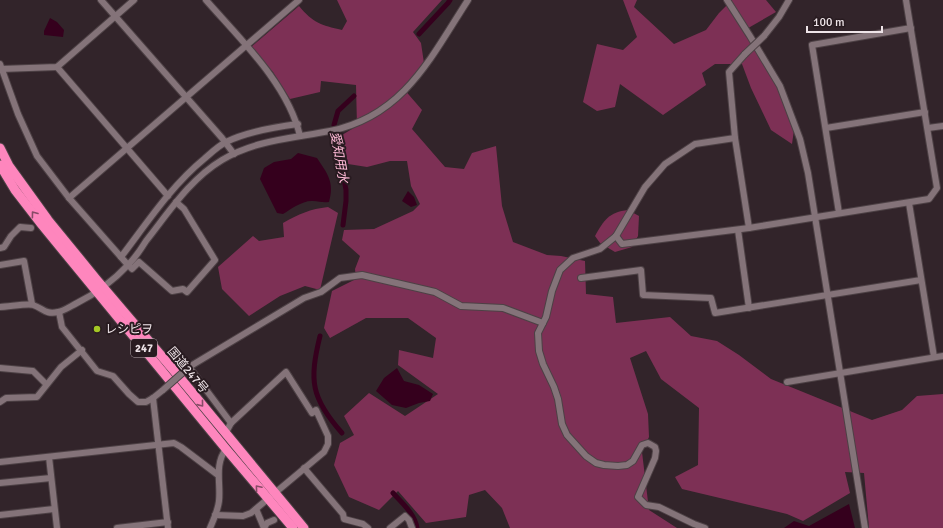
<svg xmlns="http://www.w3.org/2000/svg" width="943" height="528" font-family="Signika,'Noto Sans JP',sans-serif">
<rect width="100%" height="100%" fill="#32242a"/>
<!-- forest -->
<g fill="#7d3055">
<path d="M337,0H442L413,32L421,43L424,63L403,88L422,110L412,129L445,167L464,169L472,153L496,146L502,206L513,242L547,255L561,256L585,261L586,294L613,297L616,323L670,317L691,336L717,341L739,355L771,379L872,420L902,410L917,396L943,394V528H869L864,473L845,472L850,493L803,521L787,514L682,489L675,477L698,465L699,408L661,379L646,351L630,358L648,414L649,437L642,452L649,510L677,528H510L502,508L485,490L469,495L466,517L426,523L398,491L379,510L349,497L334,465L340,443L354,435L344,416L369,393L405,416L438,394L398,365L399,350L433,358L436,338L408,318H366L330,338L324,328L332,291L356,279L355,269L360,256L342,240L344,230L374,229L413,211L420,204L411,186L407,161H390L367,167L348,164L342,135L357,126L356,85L321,81L320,92L290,99L273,72L251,47L299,6C313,23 321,25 342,30L347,21Z"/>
<path d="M623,0H637L634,7L674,44L706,30L719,13L732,0H766L776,12L743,31L775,81L794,130L792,144L771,130L751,88L742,64H715L702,73L706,85L663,115L620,84L615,107L597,111L583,102L597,44L623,50L637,37Z"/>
<path d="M328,207L338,213L320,290L305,286L280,296L249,316L222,289L218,267L253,236L259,241L284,237L283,223C299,214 310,209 328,207Z"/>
<path d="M628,210L639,216L638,236L632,247L615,252L600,243L595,236C604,220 609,212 628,210Z"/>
</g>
<!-- water -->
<g fill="#35001d">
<path d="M50,18L57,22L64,30L63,37L44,35V31Z"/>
<path d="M298,153L317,158C327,173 335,182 329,202C322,203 319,201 313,201C303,200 291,209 283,214L277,213L260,179L264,168L274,162L291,159Z"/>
<path d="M408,191L414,197L417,205L411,207L402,201Z"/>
<path d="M397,368L404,381L419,385L433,394L430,401L419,403L406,408L392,405L376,391L384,378Z"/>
<path d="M849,504L855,528H784L794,521L809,526Z"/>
</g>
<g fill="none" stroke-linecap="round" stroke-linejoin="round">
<!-- canal -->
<g stroke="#35001d" stroke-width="5">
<path d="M419,34L448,3L450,0"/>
<path d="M343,225L346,201V190L334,125L338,111L354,96"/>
<path d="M320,336C309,381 311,398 342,433"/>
<path d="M393,493C402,503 415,514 417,528"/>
</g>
<!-- minor casing -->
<g stroke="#4d4145" stroke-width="8">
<g id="minor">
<path d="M101,0L222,138L234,154"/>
<path d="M206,0C240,39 288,84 300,136"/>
<path d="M727,0L750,36L780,86L800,139L808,173L865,528"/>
<path d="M764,36L779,17L789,0"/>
<path d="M745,54L729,72L735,138L749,228"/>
<path d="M0,64L18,114L37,156L69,198L128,265L132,269L139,262L172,291L183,289L187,292L215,260L184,209L176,202"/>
<path d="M57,67L168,196"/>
<path d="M1,69L57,67L134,0"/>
<path d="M826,128L925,112"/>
<path d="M928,128L943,126"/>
<path d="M69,198L299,0"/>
<path d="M909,203L934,357"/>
<path d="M839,213L812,45L911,28"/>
<path d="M738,230L749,308"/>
<path d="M616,236L622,244L749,228L929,199L937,188L906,0"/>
<path d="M0,248L4,247L11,236L20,227L31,228"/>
<path d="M121,257C147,223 171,186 204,159C211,153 218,146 226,142C246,132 275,127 298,124"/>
<path d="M0,265L24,261L32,304"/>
<path d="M581,278L641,270L643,295L711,298L715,313L921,280"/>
<path d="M0,307C8,307 28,303 33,305C43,308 45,315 58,312C64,311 71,306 77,303C95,294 114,280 128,265C135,258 141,249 146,241C169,212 190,179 222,160C255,140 294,138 330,131C404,116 431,57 468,0"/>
<path d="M59,312L62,327L97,371L113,376L129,394L138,402H146L153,398L163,390"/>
<path d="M0,368L33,371L46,384"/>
<path d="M787,382L943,356"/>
<path d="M153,398L168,528"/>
<path d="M0,402L6,398L37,397L61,367L82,350"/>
<path d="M231,423L189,367L304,298L321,292L340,278L362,275L435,292L461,306L503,308L543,323"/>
<path d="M49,457L57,528"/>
<path d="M0,462L174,443L181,447L218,475"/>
<path d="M304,468L343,514L344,519L363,524L368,528"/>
<path d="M0,483L51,478"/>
<path d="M256,509L264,528"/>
<path d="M0,515L54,509"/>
<path d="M215,515L243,516L251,513L324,452L328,444V436L316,410L312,413L286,372L231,423L225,434"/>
<path d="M117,528L168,522"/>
<path d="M210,528C214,519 218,510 219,501C221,483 214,465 226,449"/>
<path d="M264,528L267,523L274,520"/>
<path d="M390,528L405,516L409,520L412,528"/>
<path d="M705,528L694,524L659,507L646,505L638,497L655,458L656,451L655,447L648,443L642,445L633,461L627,465L618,466L604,465L596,463L586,456L567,435L562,424L558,399L554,387L543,364L539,351L538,333L546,317L552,291L560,270L573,258L600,249L616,236L645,187L665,164L695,144L735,138"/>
</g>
</g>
<!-- highway casing -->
<g stroke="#4d4145" stroke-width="11">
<g id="highway">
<path d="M0,148L9,166L48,220L97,280L176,373L304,528"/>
<path d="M0,165L15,190L42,225L226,449L293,528"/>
</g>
</g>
<!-- minor -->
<use href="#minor" stroke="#847379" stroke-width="6"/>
<!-- highway -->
<use href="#highway" stroke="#fe86bd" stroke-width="9"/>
<!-- minor-bridge casing -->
<g stroke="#4d4145" stroke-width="8" stroke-linecap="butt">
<g id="minor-bridge">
<path d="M745,54L764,36"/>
<path d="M163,390L189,367"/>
</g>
</g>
<!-- minor-bridge -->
<use href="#minor-bridge" stroke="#847379" stroke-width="6"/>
</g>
<!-- one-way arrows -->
<defs><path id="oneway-chevron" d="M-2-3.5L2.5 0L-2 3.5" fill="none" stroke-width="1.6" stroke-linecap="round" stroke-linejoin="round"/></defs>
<g stroke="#884b67">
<use href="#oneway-chevron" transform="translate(34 214) rotate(-127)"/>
<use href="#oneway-chevron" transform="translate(201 404) rotate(51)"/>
<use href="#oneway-chevron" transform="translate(258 488) rotate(-130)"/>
</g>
<!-- markers -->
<circle fill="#a4c825" stroke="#281b20" stroke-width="1.5" cx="97" cy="329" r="4"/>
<g text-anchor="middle" stroke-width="4" stroke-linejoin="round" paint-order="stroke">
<!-- shield labels -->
<rect fill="#281b20" stroke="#b3a8ac" stroke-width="1" x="131" y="339" width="26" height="18" rx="3"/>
<g font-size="11" font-weight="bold" fill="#eee4e8">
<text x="144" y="352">247</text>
</g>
<!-- poi labels -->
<g font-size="12" fill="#eee4e8" stroke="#281b20" text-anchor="start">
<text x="105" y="333">レシピヲ</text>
</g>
<!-- street labels -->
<g font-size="12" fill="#eee4e8" stroke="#281b20">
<text transform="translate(188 370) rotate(50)" y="4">国道247号</text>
</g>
<!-- water labels -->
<g font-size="13" font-style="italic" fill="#feb9d6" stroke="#281b20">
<text transform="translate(340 157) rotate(80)" y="5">愛知用水</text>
</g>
</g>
<!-- scale -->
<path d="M807 26v6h75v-6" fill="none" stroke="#eee4e8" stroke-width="2"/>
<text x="813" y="26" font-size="12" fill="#eee4e8" stroke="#281b20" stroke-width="3" paint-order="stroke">100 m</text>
</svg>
